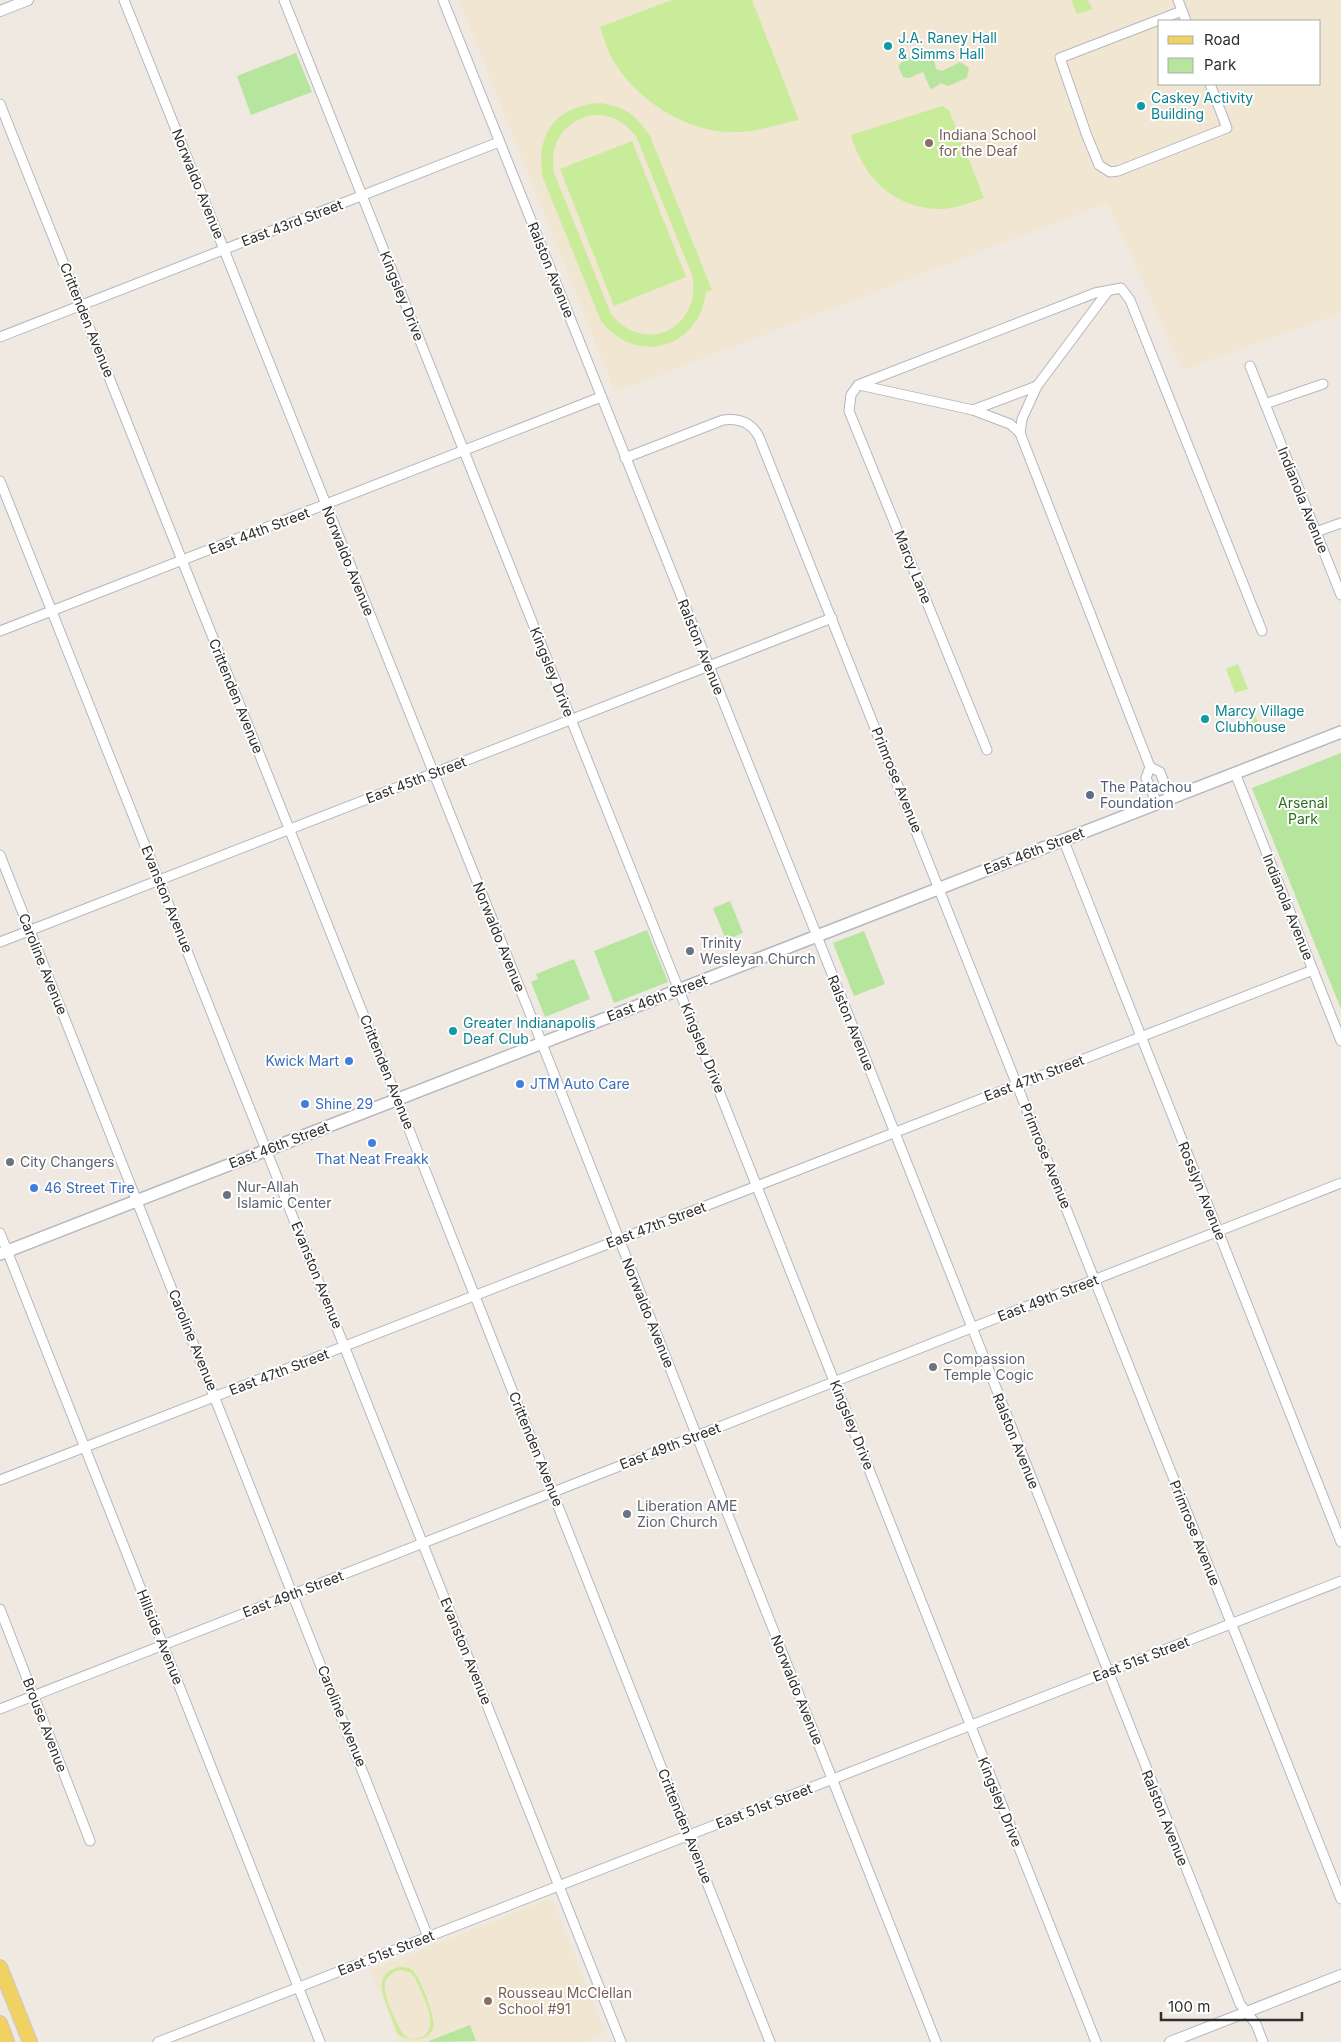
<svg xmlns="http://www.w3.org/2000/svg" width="1341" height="2042" font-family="Inter,sans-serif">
<rect width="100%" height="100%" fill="#efe9e1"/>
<!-- education -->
<g fill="#f0e6d1" fill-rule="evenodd">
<path d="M459,0H1341V313L1183,370L1107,203L615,392ZM1160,21H1320V84H1160Z"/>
<path d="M552,1898L605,2033L583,2042H399L371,1970Z"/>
</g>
<!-- green -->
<g fill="#b6e59e">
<path d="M926,49L933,57L936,69L942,71L960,62L969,68L967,78L948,86L941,83L932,89L930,88L923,72L909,78L903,77L898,66L905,59Z"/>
<path d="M296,53L312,92L251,115L237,76Z"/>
<path d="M1341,753V1009L1252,788Z"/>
<path d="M730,901L743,933L726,940L713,908Z"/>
<path d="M647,930L668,982L614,1003L594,951Z"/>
<path d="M864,931L885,984L854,996L833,943Z"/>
<path d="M574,959L590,999L545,1017L531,982L538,979L536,974Z"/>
<path d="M470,2025L476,2041L430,2042L429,2041Z"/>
</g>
<!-- pitch -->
<g fill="#c9ec9a" fill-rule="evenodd">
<path d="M672,0H752L799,120C779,124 759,131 739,132C690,135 639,102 614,62C608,52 604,38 600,27Z"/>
<path d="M1071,0H1088L1092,9L1077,14Z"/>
<path d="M598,103C625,106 635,114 650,136L712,290L706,292C699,349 636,366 601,321L543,178C535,135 555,107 598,103ZM592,115C611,114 624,121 636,136L692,275C703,327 645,357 611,314L554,173C549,144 563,122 592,115Z"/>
<path d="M942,106L949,110L984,198C970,203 954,209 939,209C893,208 863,177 851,135Z"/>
<path d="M632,141L686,277L614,306L560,169Z"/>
<path d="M1238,664L1248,689L1235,693L1226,669Z"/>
<path d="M1252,707L1260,727L1250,731L1242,711Z"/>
<path d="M399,1967C404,1967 409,1967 413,1971C421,1978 436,2019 433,2028C429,2042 409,2042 399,2035C395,2029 393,2020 390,2014C383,1995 372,1974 399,1967ZM403,1970L411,1973L415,1978C421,1993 442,2026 422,2037C417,2039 411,2040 407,2037C399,2033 385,1998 385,1989C384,1984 385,1981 387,1978L395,1971Z"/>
</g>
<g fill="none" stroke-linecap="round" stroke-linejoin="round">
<!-- minor casing -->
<g stroke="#b4b7c1" stroke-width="11">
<g id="minor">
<path d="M124,0L537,1031L936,2042"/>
<path d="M284,0L675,980L1096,2042"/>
<path d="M443,0L813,926L1240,2004L1256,2024L1263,2042"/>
<path d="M1178,0L1186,21"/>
<path d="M1182,11L1060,58L1087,136L1099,165L1110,172L1118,171L1227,128L1210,84"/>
<path d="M0,104L393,1089L770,2042"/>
<path d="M0,337L499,142"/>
<path d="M1250,366L1341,595"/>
<path d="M859,385L973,410"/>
<path d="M1037,386L1022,419L1020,433L1010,424L973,410Z"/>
<path d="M1037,386L1108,291"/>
<path d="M1265,404L1323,384"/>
<path d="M1020,433L1150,767"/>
<path d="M625,458L723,420C739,418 752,423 759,437L1341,1899"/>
<path d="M0,481L621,2042"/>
<path d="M1316,532L1341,523"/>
<path d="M0,631L601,397"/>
<path d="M987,750L849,411L851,395L858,385L1095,293L1121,288L1130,300L1262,631"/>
<path d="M1235,773L1341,1041"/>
<path d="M1157,803L1146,778L1150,767L1160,772L1170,798"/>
<path d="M1063,839L1341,1542"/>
<path d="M0,855L428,1937"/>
<path d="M0,942L832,618"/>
<path d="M0,1233L320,2042"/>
<path d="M0,1480L1313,970"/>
<path d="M0,1609L90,1841"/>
<path d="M0,1709L1341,1183"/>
<path d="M158,2042L1341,1581"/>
</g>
</g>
<!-- tertiary casing -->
<g stroke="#b4b7c1" stroke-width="12">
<g id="tertiary">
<path d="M0,11L28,0"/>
<path d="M1170,2042L1341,1975"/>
</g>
</g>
<!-- secondary casing -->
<g stroke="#b4b7c1" stroke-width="14">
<path id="secondary" d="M0,1254L1341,732"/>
</g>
<!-- primary casing -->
<g stroke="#c9c9c9" stroke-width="16">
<g id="primary">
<path d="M0,1967L30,2042"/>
<path d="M0,2023L7,2042"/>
</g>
</g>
<!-- minor -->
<use href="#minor" stroke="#fff" stroke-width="9"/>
<!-- tertiary -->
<use href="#tertiary" stroke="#fff" stroke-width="10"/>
<!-- secondary -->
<use href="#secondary" stroke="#fff" stroke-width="11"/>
<!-- primary -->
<use href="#primary" stroke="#f2d163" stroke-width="14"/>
</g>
<!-- markers -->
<g fill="#0f9aa8" stroke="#fff" stroke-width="2">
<circle cx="888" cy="46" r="5"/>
<circle cx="1141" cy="106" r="5"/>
<circle cx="1205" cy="719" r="5"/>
<circle cx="453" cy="1031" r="5"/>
</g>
<g fill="#8d6e63" stroke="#fff" stroke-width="2">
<circle cx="929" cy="143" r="5"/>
<circle cx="488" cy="2001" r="5"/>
</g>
<circle fill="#5c6f8a" stroke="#fff" stroke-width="2" cx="1090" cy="795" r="5"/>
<g fill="#6b7280" stroke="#fff" stroke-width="2">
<circle cx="690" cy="951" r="5"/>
<circle cx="10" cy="1162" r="5"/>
<circle cx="227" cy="1195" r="5"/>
<circle cx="933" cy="1367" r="5"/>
<circle cx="627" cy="1514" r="5"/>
</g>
<g fill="#3f7fe0" stroke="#fff" stroke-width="2">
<circle cx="349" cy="1061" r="5"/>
<circle cx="520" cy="1084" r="5"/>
<circle cx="305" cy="1104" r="5"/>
<circle cx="372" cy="1143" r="5"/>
<circle cx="34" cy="1188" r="5"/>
</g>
<g text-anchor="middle" stroke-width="4" stroke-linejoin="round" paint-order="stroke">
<!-- culture labels -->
<g font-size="14" fill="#0d838f" stroke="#fff" text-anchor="start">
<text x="898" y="43">J.A. Raney Hall<tspan x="898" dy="16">&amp; Simms Hall</tspan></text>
<text x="1151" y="103">Caskey Activity<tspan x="1151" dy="16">Building</tspan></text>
<text x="1215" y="716">Marcy Village<tspan x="1215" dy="16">Clubhouse</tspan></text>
<text x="463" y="1028">Greater Indianapolis<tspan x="463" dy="16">Deaf Club</tspan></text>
</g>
<!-- education labels -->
<g font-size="14" fill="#785e54" stroke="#fff" text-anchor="start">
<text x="939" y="140">Indiana School<tspan x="939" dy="16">for the Deaf</tspan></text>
<text x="498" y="1998">Rousseau McClellan<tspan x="498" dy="16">School #91</tspan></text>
</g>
<!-- street labels -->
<g font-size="14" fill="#2e2e2e" stroke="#fff">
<text transform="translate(198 184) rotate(68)" y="5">Norwaldo Avenue</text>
<text transform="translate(292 223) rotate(-21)" y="5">East 43rd Street</text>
<text transform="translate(551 270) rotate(68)" y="5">Ralston Avenue</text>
<text transform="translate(402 296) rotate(68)" y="5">Kingsley Drive</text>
<text transform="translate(87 320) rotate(68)" y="5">Crittenden Avenue</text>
<text transform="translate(1303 500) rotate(68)" y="5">Indianola Avenue</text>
<text transform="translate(259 531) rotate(-21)" y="5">East 44th Street</text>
<text transform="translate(348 561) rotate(68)" y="5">Norwaldo Avenue</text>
<text transform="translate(913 567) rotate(68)" y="5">Marcy Lane</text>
<text transform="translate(701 647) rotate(68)" y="5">Ralston Avenue</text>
<text transform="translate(552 672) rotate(68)" y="5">Kingsley Drive</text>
<text transform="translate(236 696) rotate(68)" y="5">Crittenden Avenue</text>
<text transform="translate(416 780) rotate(-21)" y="5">East 45th Street</text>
<text transform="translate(897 780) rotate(68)" y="5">Primrose Avenue</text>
<text transform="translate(1034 851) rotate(-21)" y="5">East 46th Street</text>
<text transform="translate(167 899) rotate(68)" y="5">Evanston Avenue</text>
<text transform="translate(1288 907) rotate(68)" y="5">Indianola Avenue</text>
<text transform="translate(499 937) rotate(68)" y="5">Norwaldo Avenue</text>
<text transform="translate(43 964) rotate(68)" y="5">Caroline Avenue</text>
<text transform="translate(657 998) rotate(-21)" y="5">East 46th Street</text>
<text transform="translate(851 1023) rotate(68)" y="5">Ralston Avenue</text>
<text transform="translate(703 1048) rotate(68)" y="5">Kingsley Drive</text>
<text transform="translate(387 1072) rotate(68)" y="5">Crittenden Avenue</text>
<text transform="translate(1034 1078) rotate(-21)" y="5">East 47th Street</text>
<text transform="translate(279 1145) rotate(-21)" y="5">East 46th Street</text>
<text transform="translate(1046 1156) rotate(68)" y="5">Primrose Avenue</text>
<text transform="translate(1202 1191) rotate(68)" y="5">Rosslyn Avenue</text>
<text transform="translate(656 1225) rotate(-21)" y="5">East 47th Street</text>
<text transform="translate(317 1275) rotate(68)" y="5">Evanston Avenue</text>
<text transform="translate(1048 1298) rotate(-21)" y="5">East 49th Street</text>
<text transform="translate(648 1313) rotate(68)" y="5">Norwaldo Avenue</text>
<text transform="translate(193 1340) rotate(68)" y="5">Caroline Avenue</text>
<text transform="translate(279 1372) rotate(-21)" y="5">East 47th Street</text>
<text transform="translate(852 1425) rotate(68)" y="5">Kingsley Drive</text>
<text transform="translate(1016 1441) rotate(68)" y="5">Ralston Avenue</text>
<text transform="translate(670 1446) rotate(-21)" y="5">East 49th Street</text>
<text transform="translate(536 1449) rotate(68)" y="5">Crittenden Avenue</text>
<text transform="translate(1195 1533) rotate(68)" y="5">Primrose Avenue</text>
<text transform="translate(293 1594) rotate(-21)" y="5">East 49th Street</text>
<text transform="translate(160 1637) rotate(68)" y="5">Hillside Avenue</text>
<text transform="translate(466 1651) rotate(68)" y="5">Evanston Avenue</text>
<text transform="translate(1141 1659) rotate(-21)" y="5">East 51st Street</text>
<text transform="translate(797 1690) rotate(68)" y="5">Norwaldo Avenue</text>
<text transform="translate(342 1716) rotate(68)" y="5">Caroline Avenue</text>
<text transform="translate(45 1725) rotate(69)" y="5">Brouse Avenue</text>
<text transform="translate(1000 1802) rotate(68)" y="5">Kingsley Drive</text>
<text transform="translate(764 1806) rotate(-21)" y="5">East 51st Street</text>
<text transform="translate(1165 1818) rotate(68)" y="5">Ralston Avenue</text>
<text transform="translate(685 1826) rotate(68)" y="5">Crittenden Avenue</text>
<text transform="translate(386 1953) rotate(-21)" y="5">East 51st Street</text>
</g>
<!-- service labels -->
<g font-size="14" fill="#4e5e75" stroke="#fff" text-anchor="start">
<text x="1100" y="792">The Patachou<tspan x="1100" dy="16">Foundation</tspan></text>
</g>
<!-- park labels -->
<g font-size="14" fill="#2c6e1b" stroke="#fff">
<text x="1303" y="808">Arsenal<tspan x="1303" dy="16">Park</tspan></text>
</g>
<!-- worship labels -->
<g font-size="14" fill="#5b616d" stroke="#fff" text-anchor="start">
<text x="700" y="948">Trinity<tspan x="700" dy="16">Wesleyan Church</tspan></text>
<text x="20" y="1167">City Changers</text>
<text x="237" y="1192">Nur-Allah<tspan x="237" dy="16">Islamic Center</tspan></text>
<text x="943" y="1364">Compassion<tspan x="943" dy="16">Temple Cogic</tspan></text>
<text x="637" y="1511">Liberation AME<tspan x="637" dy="16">Zion Church</tspan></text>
</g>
<!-- shop labels -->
<g font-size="14" fill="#366cbe" stroke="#fff" text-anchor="start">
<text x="339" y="1066" text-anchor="end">Kwick Mart</text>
<text x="530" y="1089">JTM Auto Care</text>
<text x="315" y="1109">Shine 29</text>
<text x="372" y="1164" text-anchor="middle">That Neat Freakk</text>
<text x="44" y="1193">46 Street Tire</text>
</g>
</g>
<!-- legend -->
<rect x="1158" y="20" width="162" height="65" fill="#ffffff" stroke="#ababab"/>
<rect x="1168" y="36" width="25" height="8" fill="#f2d163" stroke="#ababab"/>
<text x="1204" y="45" font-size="15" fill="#2e2e2e">Road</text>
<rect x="1168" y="58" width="25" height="15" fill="#b6e59e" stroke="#ababab"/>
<text x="1204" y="70" font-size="15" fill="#2e2e2e">Park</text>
<!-- scale -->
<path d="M1161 2012v8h141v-8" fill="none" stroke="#2e2e2e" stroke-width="2.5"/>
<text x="1168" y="2012" font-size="15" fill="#2e2e2e" stroke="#ffffff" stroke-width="4" paint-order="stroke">100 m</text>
</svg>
